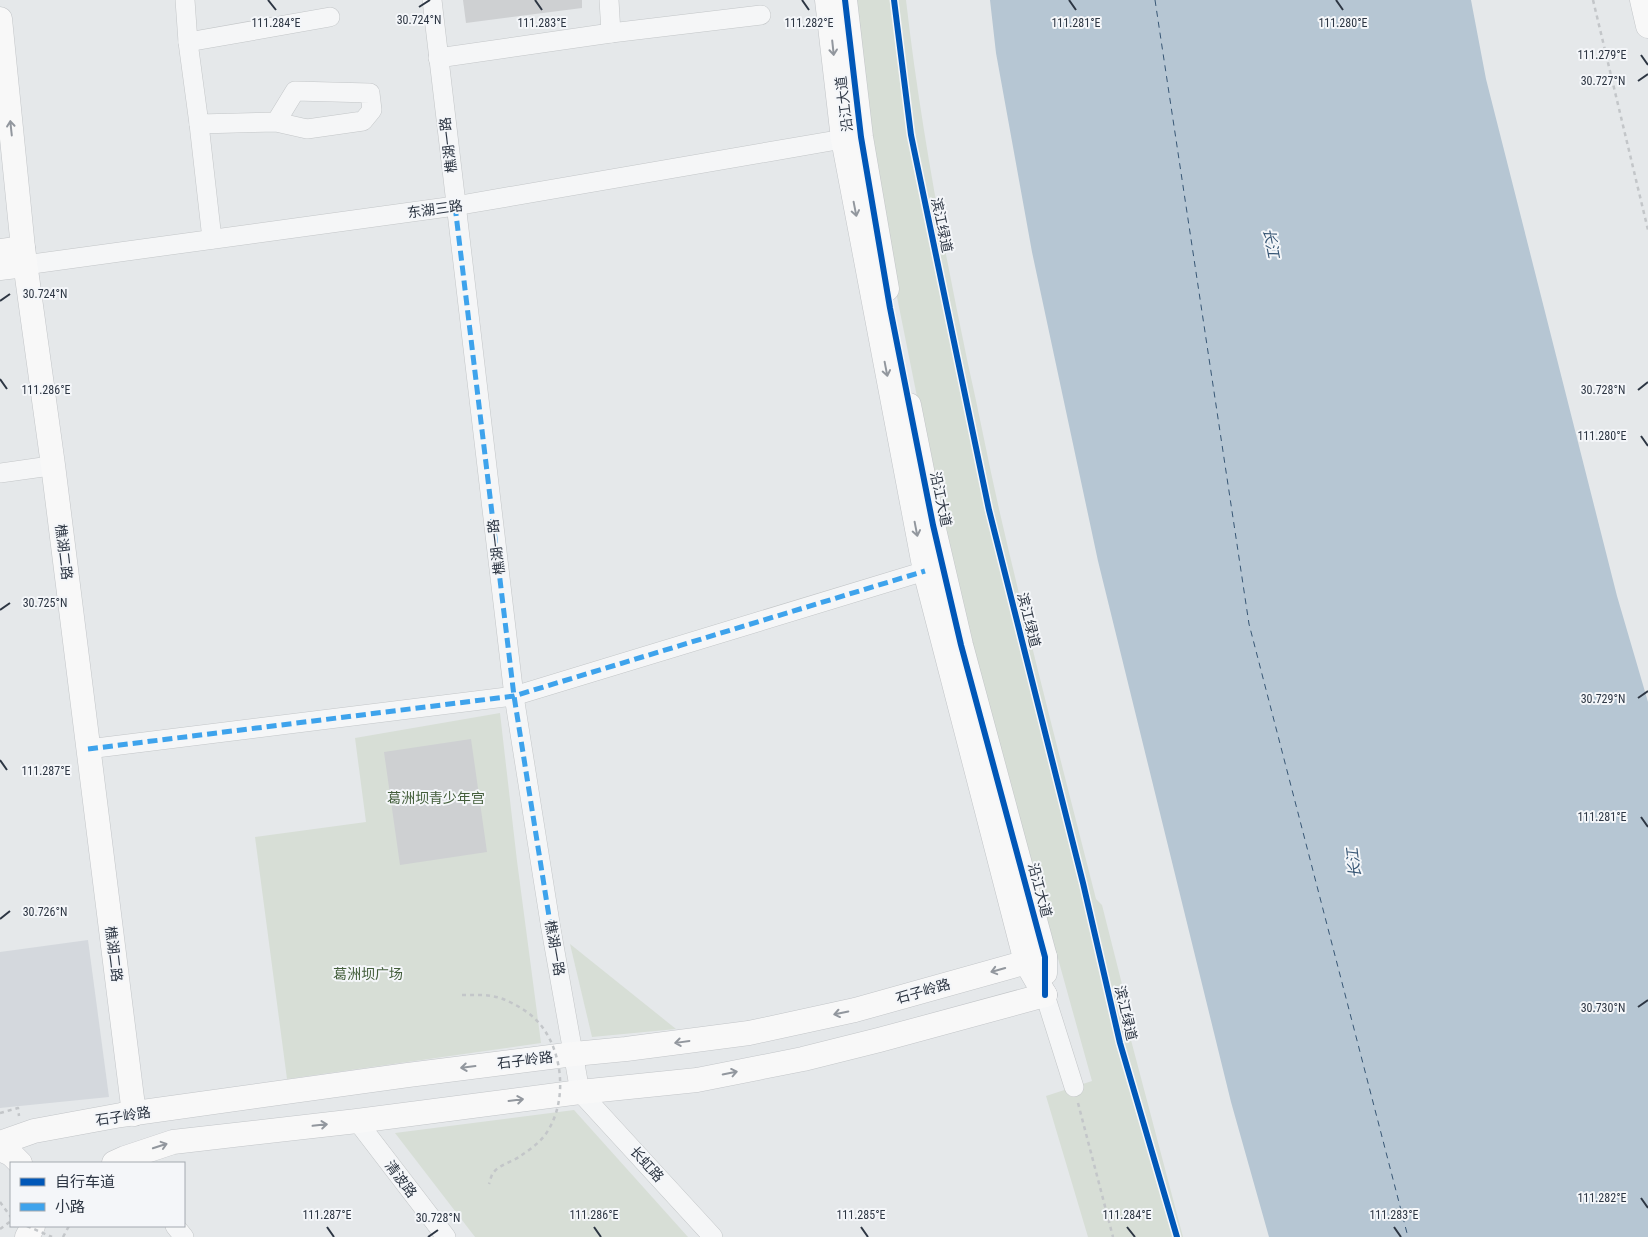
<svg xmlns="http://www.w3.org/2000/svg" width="1648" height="1237" font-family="'Roboto Condensed','Noto Sans SC',sans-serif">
<rect width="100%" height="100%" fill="#e5e8ea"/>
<!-- built -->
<path fill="#d4d8dd" d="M88,940L109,1097L0,1108V952Z"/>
<!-- green -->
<g fill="#d7ded6">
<path d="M850,0H906C920,123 943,244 968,364C979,412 988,461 999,509C1029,639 1063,769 1096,899L1102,905L1126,1000L1122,1006L1183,1237H1088L1046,1096L1092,1081L956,591L895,287Z"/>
<path d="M500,713L517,861L541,1043L287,1079L255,837L366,822L355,738Z"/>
<path d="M570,944L676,1029L592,1037Z"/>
<path d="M574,1110L688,1237H475L395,1133Z"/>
</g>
<!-- water -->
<path fill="#b6c6d3" d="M990,0H1471L1486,79L1617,596L1648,702V1237H1269L1231,1102L1098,561L1032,252L996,53Z"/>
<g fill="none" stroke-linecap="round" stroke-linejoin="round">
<!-- ferry -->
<path stroke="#385775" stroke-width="1" stroke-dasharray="6 5" stroke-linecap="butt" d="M1155,0L1249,624L1408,1237"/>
</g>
<!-- building -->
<g fill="#ced0d2">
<path d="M463,0H582V8L466,23Z"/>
<path d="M471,739L487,852L400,865L384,752Z"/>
</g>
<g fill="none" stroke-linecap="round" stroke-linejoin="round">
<!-- minor casing -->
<g stroke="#c3c6c8" stroke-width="20">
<g id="minor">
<path d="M185,0L188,42L199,124L276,122L307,129L363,121L372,110L370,93L295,91L276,122"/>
<path d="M432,0L514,696L551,929L580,1092L713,1237"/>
<path d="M609,0L611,33"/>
<path d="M188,42L330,17"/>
<path d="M438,58L611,33L761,15"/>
<path d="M199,124L212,239"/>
<path d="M25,265L455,206L843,139"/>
<path d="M0,473L43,467"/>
<path d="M88,749L514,696L925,571"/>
<path d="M1045,995L1074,1087"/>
<path d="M357,1121L446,1237"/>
<path d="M175,1226L184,1237"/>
</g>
</g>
<!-- major casing -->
<g stroke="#c2c5c8" stroke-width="25">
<g id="major">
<path d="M827,0L843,139L925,571L1026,962L1045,995"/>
<path d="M845,0L861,137L887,289"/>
<path d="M1642,0L1648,26"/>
<path d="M0,19L23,248L53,465L134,1114"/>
<path d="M0,251L23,248"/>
<path d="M0,268L25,265"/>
<path d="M909,405L933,525L961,645L1045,957V973"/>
<path d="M0,1143L34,1131L121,1115L408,1075L574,1054L626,1049L749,1033L855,1010L1045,957"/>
<path d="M0,1149L11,1154L20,1163"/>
<path d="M114,1163L125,1158L173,1142L357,1121L580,1092L697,1080L803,1059L879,1040L1045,995"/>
<path d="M27,1237L33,1226"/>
</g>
</g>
<!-- path -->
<g stroke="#c3c6c9" stroke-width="2.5" stroke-dasharray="4 4" stroke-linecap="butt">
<path d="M1593,0L1648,230"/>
<path d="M1078,1103L1113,1237"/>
<path d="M0,1113L18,1108L19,1116"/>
<path d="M0,1202L11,1217"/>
<path d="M0,1229L11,1221"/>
<path d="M63,1237L69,1226"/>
</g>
<!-- minor -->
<use href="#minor" stroke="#f5f6f7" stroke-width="19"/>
<!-- major -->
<use href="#major" stroke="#f8f8f8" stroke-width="24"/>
<!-- path-bridge -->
<g stroke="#c3c6c9" stroke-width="2.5" stroke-dasharray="4 4" stroke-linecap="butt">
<path d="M462,995C476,995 490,994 503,999C518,1005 534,1015 543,1028C564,1057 567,1105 545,1135C538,1144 528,1151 519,1157C511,1162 499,1165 493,1173C491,1176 490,1181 489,1184"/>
<path d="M27,1226L52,1237"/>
</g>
<!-- quiet -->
<g stroke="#3ea3ec" stroke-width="5" stroke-dasharray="10 5" stroke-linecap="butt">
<path d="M455,206L514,696L551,929"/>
<path d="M88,749L514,696L925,571"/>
</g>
<!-- cycleway casing -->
<g stroke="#f4f6f9" stroke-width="9">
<g id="cycleway">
<path d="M845,0L861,137L890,308L933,525L961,645L1045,957V995"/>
<path d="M894,0L911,135L989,510L1083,883L1120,1043L1177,1237"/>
</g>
</g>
<!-- cycleway -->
<use href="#cycleway" stroke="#0057b8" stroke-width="6"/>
</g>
<!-- one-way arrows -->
<defs><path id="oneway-shaft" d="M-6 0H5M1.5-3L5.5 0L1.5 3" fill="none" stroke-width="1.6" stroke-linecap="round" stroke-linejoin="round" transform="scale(1.25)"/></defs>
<g stroke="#92979e">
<use href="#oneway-shaft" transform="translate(833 48) rotate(84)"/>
<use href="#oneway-shaft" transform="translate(11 128) rotate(-96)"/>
<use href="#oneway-shaft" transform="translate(855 209) rotate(79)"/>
<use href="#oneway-shaft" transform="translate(886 369) rotate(79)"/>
<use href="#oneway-shaft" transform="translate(916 529) rotate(79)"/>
<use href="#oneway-shaft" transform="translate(998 970) rotate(164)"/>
<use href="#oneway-shaft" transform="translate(841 1013) rotate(168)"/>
<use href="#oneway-shaft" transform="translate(682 1042) rotate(172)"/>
<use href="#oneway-shaft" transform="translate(468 1067) rotate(173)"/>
<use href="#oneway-shaft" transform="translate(730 1073) rotate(-11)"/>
<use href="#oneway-shaft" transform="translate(516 1100) rotate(-7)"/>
<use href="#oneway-shaft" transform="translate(320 1125) rotate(-6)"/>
<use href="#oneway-shaft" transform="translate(160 1146) rotate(-18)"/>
</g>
<!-- ticks -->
<path fill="none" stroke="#2d3643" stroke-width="2" d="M268,0L276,10M535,0L542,10M802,0L809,10M1069,0L1076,10M1336,0L1343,10M419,7L430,0M1641,55L1648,65M1638,81L1648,74M0,301L10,294M0,379L7,389M1638,390L1648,382M1641,436L1648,446M0,610L10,603M1638,698L1648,691M0,760L7,770M1641,817L1648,827M0,919L10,911M1638,1007L1648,1000M1641,1198L1648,1208M327,1227L334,1237M594,1227L601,1237M861,1227L868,1237M1127,1227L1135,1237M1394,1227L1401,1237M428,1237L438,1230"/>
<g text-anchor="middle" stroke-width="4" stroke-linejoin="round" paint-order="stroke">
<!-- street labels -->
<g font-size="14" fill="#2d3643" stroke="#f4f6f9">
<text transform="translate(844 104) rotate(-97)" y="5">沿江大道</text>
<text transform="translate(448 145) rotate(-97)" y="5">樵湖一路</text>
<text transform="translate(435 209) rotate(-8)" y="5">东湖三路</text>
<text transform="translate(942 225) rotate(78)" y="5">滨江绿道</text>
<text transform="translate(941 499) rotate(78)" y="5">沿江大道</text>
<text transform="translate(496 547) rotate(-97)" y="5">樵湖一路</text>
<text transform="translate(64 552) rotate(83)" y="5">樵湖二路</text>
<text transform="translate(1029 620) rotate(76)" y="5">滨江绿道</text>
<text transform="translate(1040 890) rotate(75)" y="5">沿江大道</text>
<text transform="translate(555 948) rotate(80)" y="5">樵湖一路</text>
<text transform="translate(114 954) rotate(83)" y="5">樵湖二路</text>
<text transform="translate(923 991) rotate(-16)" y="5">石子岭路</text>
<text transform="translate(1126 1013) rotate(77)" y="5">滨江绿道</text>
<text transform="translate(525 1060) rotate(-7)" y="5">石子岭路</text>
<text transform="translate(123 1116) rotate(-9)" y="5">石子岭路</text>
<text transform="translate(647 1164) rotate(48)" y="5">长虹路</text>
<text transform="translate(401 1179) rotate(53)" y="5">清波路</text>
</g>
<!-- park labels -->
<g font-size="14" fill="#435e3b" stroke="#f4f6f9">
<text x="436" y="803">葛洲坝青少年宫</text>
<text x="368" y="979">葛洲坝广场</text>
</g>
<!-- water labels -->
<g font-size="15" font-style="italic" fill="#385775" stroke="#f4f6f9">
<text transform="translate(1271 243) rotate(79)" y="5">长江</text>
<text transform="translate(1354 863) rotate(-97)" y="5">长江</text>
</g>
</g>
<g font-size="12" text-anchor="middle" fill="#2d3643" stroke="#f4f6f9" stroke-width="4" stroke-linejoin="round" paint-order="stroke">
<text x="419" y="24">30.724°N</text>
<text x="276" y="27">111.284°E</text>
<text x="809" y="27">111.282°E</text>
<text x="1076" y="27">111.281°E</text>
<text x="542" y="27">111.283°E</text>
<text x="1343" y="27">111.280°E</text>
<text x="1602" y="59">111.279°E</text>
<text x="1603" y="85">30.727°N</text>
<text x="45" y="298">30.724°N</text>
<text x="46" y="394">111.286°E</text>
<text x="1603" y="394">30.728°N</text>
<text x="1602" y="440">111.280°E</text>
<text x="45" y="607">30.725°N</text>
<text x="1603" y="703">30.729°N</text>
<text x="46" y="775">111.287°E</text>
<text x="1602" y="821">111.281°E</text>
<text x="45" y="916">30.726°N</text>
<text x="1603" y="1012">30.730°N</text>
<text x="1602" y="1202">111.282°E</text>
<text x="327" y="1219">111.287°E</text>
<text x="594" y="1219">111.286°E</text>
<text x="861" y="1219">111.285°E</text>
<text x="1127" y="1219">111.284°E</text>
<text x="1394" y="1219">111.283°E</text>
<text x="438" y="1222">30.728°N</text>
</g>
<!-- legend -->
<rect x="10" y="1162" width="175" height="65" fill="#f4f6f9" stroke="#a4a9b0"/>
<rect x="20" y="1178" width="25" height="8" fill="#0057b8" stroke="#a4a9b0"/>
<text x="55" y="1187" font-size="15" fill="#2d3643">自行车道</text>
<rect x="20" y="1203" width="25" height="8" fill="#3ea3ec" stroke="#a4a9b0"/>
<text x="55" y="1212" font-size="15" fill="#2d3643">小路</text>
</svg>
